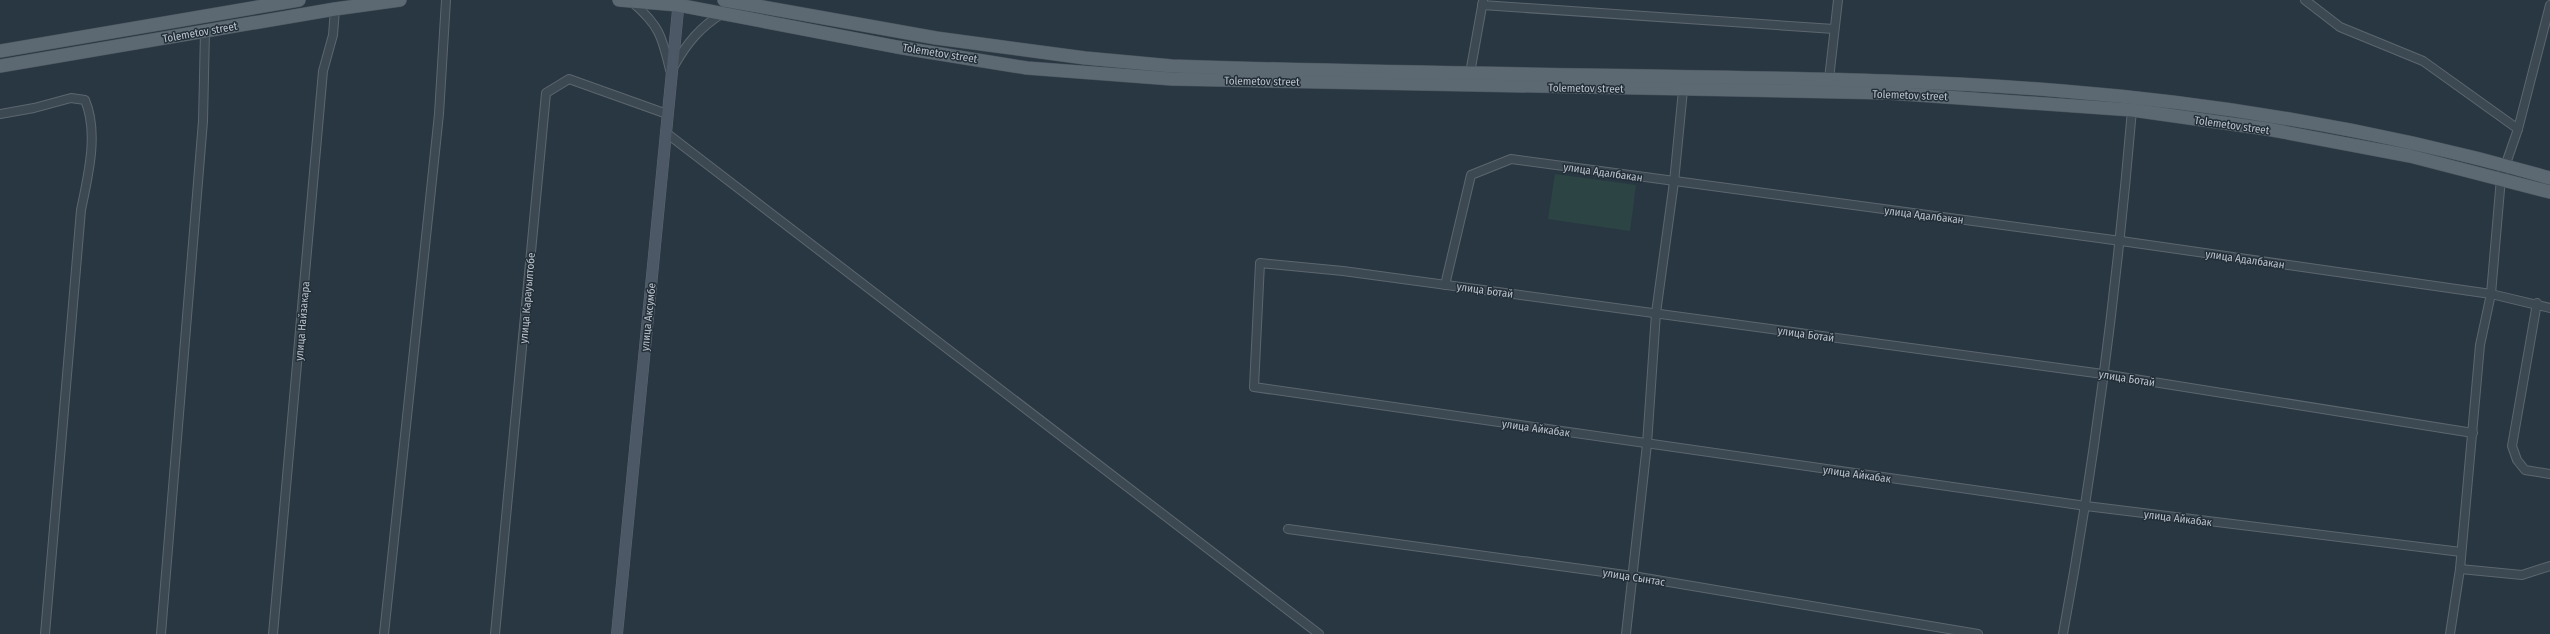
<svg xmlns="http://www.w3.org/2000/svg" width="2550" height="634" font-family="'Fira Sans Condensed',sans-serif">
<rect width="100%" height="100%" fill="#293742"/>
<!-- green -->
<path fill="#2c4544" d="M1555,174L1636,185L1630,231L1548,219Z"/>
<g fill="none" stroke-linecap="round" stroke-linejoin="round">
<!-- minor casing -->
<g stroke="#5c666f" stroke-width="10">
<g id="minor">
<path d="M2305,0L2340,27L2423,61L2518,129"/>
<path d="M632,2C659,25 662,36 670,70"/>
<path d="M1482,5L1834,29"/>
<path d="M674,66C687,43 700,27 723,13"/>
<path d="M1470,73L1483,1"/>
<path d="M1829,79L1838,0"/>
<path d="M0,114L34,108L71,98L85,100C99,133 88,176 81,210L45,634"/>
<path d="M665,132L1319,634"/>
<path d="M1445,285L1471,175L1511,159L2121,241L2491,294L2550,308"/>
<path d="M2537,303L2512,446L2517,460L2525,470L2550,474"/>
<path d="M1288,529L1633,576L1978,634"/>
<path d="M2461,552L2086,506L1254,387L1260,263L1343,271L2103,374L2473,433"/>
<path d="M2460,569L2522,575L2550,566"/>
<path d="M161,634L203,121L205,31"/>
<path d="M273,634L323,71L333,35L335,9"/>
<path d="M384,634L439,114L446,0"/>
<path d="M495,634L546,93L569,79L667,114"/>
<path d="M1626,634L1647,444L1656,313L1674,182L1683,90"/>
<path d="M2063,634C2095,461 2117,286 2132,110"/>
<path d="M2450,634L2460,569L2480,345L2491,294L2501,178L2518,129L2550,5"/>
</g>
</g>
<!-- secondary casing -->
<g stroke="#5c666f" stroke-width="12">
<path id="secondary" d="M617,634L679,0"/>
</g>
<!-- primary casing -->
<g stroke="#47525b" stroke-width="14">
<g id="primary">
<path d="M619,0L678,5L897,47L1027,68L1172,79L1889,93L2132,110L2267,129L2410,156L2550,192"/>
<path d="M724,0L936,38L1085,58L1172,66C1350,72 1529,74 1708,77C1827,79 1945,81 2063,91C2227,104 2392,133 2550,178"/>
<path d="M0,51L299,0"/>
<path d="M0,66L335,9L400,0"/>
</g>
</g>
<!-- minor -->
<use href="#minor" stroke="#3d4952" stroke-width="8"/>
<!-- secondary -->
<use href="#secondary" stroke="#4c5865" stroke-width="11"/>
<!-- primary -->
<use href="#primary" stroke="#5c6872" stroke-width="13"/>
</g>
<g text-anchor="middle" stroke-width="3" stroke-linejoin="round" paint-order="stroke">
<!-- street labels -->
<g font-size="11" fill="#bbc3cc" stroke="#222e38">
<text transform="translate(200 32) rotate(-10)" y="4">Tolemetov street</text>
<text transform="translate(940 53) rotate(9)" y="4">Tolemetov street</text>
<text transform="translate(1262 81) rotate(1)" y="4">Tolemetov street</text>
<text transform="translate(1586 88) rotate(1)" y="4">Tolemetov street</text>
<text transform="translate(1910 95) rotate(2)" y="4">Tolemetov street</text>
<text transform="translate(2232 125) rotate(8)" y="4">Tolemetov street</text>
<text transform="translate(1603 172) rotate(8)" y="4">улица Адалбакан</text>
<text transform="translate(1924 215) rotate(7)" y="4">улица Адалбакан</text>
<text transform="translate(2245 259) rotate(8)" y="4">улица Адалбакан</text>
<text transform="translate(1485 290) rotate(8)" y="4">улица Ботай</text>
<text transform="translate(527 298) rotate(-85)" y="4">улица Карауылтобе</text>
<text transform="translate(648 317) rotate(-84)" y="4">улица Аксумбе</text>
<text transform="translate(302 321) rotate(-85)" y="4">улица Найзакара</text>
<text transform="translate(1806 334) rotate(8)" y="4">улица Ботай</text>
<text transform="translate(2127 378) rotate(9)" y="4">улица Ботай</text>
<text transform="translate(1536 428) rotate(8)" y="4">улица Айкабак</text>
<text transform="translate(1857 474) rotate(8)" y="4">улица Айкабак</text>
<text transform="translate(2178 518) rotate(7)" y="4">улица Айкабак</text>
<text transform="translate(1634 577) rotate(9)" y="4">улица Сынтас</text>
</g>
</g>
</svg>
